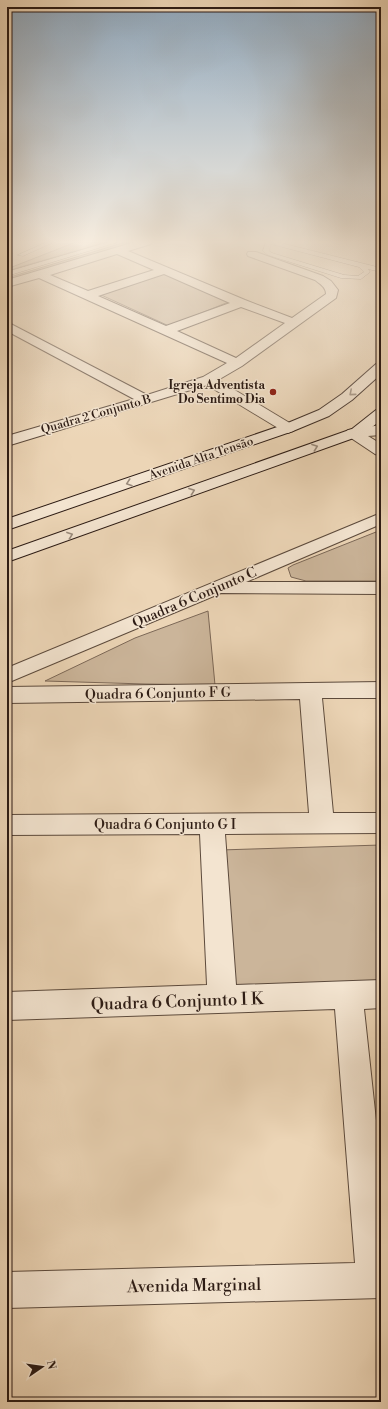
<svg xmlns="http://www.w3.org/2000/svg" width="388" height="1409" font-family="'Libre Bodoni',serif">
<rect width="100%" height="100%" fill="#ecd5b6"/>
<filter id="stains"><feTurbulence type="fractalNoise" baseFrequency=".005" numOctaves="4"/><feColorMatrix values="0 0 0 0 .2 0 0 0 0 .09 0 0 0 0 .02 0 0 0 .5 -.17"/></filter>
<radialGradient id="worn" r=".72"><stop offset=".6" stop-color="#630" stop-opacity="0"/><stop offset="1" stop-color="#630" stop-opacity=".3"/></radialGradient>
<!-- green -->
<g fill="#cbb59a" stroke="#7c6857">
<path d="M76,242H107L7,271V269Z"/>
<path d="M126,242H135L7,280V278Z"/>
<path d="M163,273L231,301L169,326L99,294Z"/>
<path d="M381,530V581H306L291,577L288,568L293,565Z"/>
<path d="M208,611L215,685L145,684L45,681L135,638Z"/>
<path d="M381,845V987L230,992L220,850Z"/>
</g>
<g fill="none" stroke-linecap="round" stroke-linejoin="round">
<!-- lane casing -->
<g stroke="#5c4a3c" stroke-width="1">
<g id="lane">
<path d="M47,242H54L23,256L18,255Z"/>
<path d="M109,242H118L7,276V272Z"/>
<path d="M266,242H277L381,268V272L368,269L370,272L361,279L341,278L268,255L263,251ZM271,244L359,267L364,272L358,276L344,275L272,253L269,251Z"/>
</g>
</g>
<!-- street casing -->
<g stroke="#5c4a3c" stroke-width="2">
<g id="street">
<path d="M135,242H152L151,244L128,251L245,300L292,318L326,294C326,287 320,284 315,280L248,256L247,254L248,252H256L323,276L331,281L338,290L336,298L242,366L218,380L293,425L296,428L293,431L288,433L283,431L207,385L7,446V436L134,399L7,331V322L147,395L203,377L227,363L39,278L7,287V280ZM117,254L154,270L88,291L50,275ZM164,274L230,303L166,326L98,296ZM241,307L285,323L236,358L177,331Z"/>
<path d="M381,425V435L368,436L381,444V456L375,454L348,436L345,433L348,430Z"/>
<path d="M381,513V524L246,582H381V594L221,593L7,683V668Z"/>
<path d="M381,682V698H322L333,813H381V833L225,834L236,985L381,980V1008L364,1009L381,1167V1298L7,1308V1272L355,1263L335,1009L7,1020V992L207,985L200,834L7,835V815L309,813L300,699L7,703V687Z"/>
</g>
</g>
<!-- secondary casing -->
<g stroke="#2c1b14" stroke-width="2">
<g id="secondary">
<path d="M381,363V374L352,400L329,416L293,431L7,530V519L283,425L319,410L342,394L376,364Z"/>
<path d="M381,409V420L362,435L7,562V551L352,429L376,410Z"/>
</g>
</g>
<!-- lane -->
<use href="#lane" fill="#f3e4d0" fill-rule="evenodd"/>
<!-- street -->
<use href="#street" fill="#f3e4d0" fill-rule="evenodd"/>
<!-- secondary -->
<use href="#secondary" fill="#f3e4d0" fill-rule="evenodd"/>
</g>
<!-- one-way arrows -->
<defs><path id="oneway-chevron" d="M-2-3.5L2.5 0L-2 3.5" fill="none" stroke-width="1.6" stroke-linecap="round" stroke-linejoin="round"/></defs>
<g stroke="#998a7b">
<use href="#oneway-chevron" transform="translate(352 393) rotate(139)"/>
<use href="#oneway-chevron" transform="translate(315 447) rotate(-20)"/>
<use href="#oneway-chevron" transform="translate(129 483) rotate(161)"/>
<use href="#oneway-chevron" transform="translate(192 491) rotate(-20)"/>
<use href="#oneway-chevron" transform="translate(70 535) rotate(-20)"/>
</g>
<!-- sky -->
<linearGradient id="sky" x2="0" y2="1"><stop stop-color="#8fa8be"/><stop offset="0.55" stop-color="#f6ecde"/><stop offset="1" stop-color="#f6ecde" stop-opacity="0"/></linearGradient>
<rect width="388" height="440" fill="url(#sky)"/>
<!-- markers -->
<circle fill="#8f2418" stroke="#f3e4d0" stroke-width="1.5" cx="273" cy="392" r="4"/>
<g text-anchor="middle" stroke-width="3" stroke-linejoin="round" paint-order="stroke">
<!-- far-poi labels -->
<g font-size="12" font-weight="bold" fill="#2c1b14" stroke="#f3e4d0" text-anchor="end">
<text x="265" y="389">Igreja Adventista<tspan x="265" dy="14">Do Sentimo Dia</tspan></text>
</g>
<!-- far-street labels -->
<g font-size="12" fill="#2c1b14" stroke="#f3e4d0">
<text transform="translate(96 414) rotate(-16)" y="4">Quadra 2 Conjunto B</text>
<text transform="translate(201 458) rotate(-19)" y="4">Avenida Alta Tensão</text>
</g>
<!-- street labels -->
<g font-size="14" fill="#2c1b14" stroke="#f3e4d0">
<text transform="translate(194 597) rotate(-23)" y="5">Quadra 6 Conjunto C</text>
<text transform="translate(158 693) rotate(-1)" y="5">Quadra 6 Conjunto F G</text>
<text x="165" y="829">Quadra 6 Conjunto G I</text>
</g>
<!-- near-street labels -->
<g font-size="17" fill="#2c1b14" stroke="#f3e4d0">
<text transform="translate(177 1001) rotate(-2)" y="6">Quadra 6 Conjunto I K</text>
<text transform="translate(194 1285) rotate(-1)" y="6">Avenida Marginal</text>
</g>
</g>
<!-- margin -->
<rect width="388" height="1409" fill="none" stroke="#ecd5b6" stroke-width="24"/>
<rect x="8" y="8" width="372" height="1393" fill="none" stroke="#2c1b14" stroke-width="2"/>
<rect x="12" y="12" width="364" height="1385" fill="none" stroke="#2c1b14"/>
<!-- north arrow -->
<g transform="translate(42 1367) rotate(77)" stroke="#f3e4d0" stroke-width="3" paint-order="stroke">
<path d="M0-3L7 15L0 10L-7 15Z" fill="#2c1b14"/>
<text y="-6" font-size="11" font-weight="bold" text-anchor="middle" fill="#2c1b14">N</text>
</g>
<rect width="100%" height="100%" filter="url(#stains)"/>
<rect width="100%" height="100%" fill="url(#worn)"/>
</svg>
